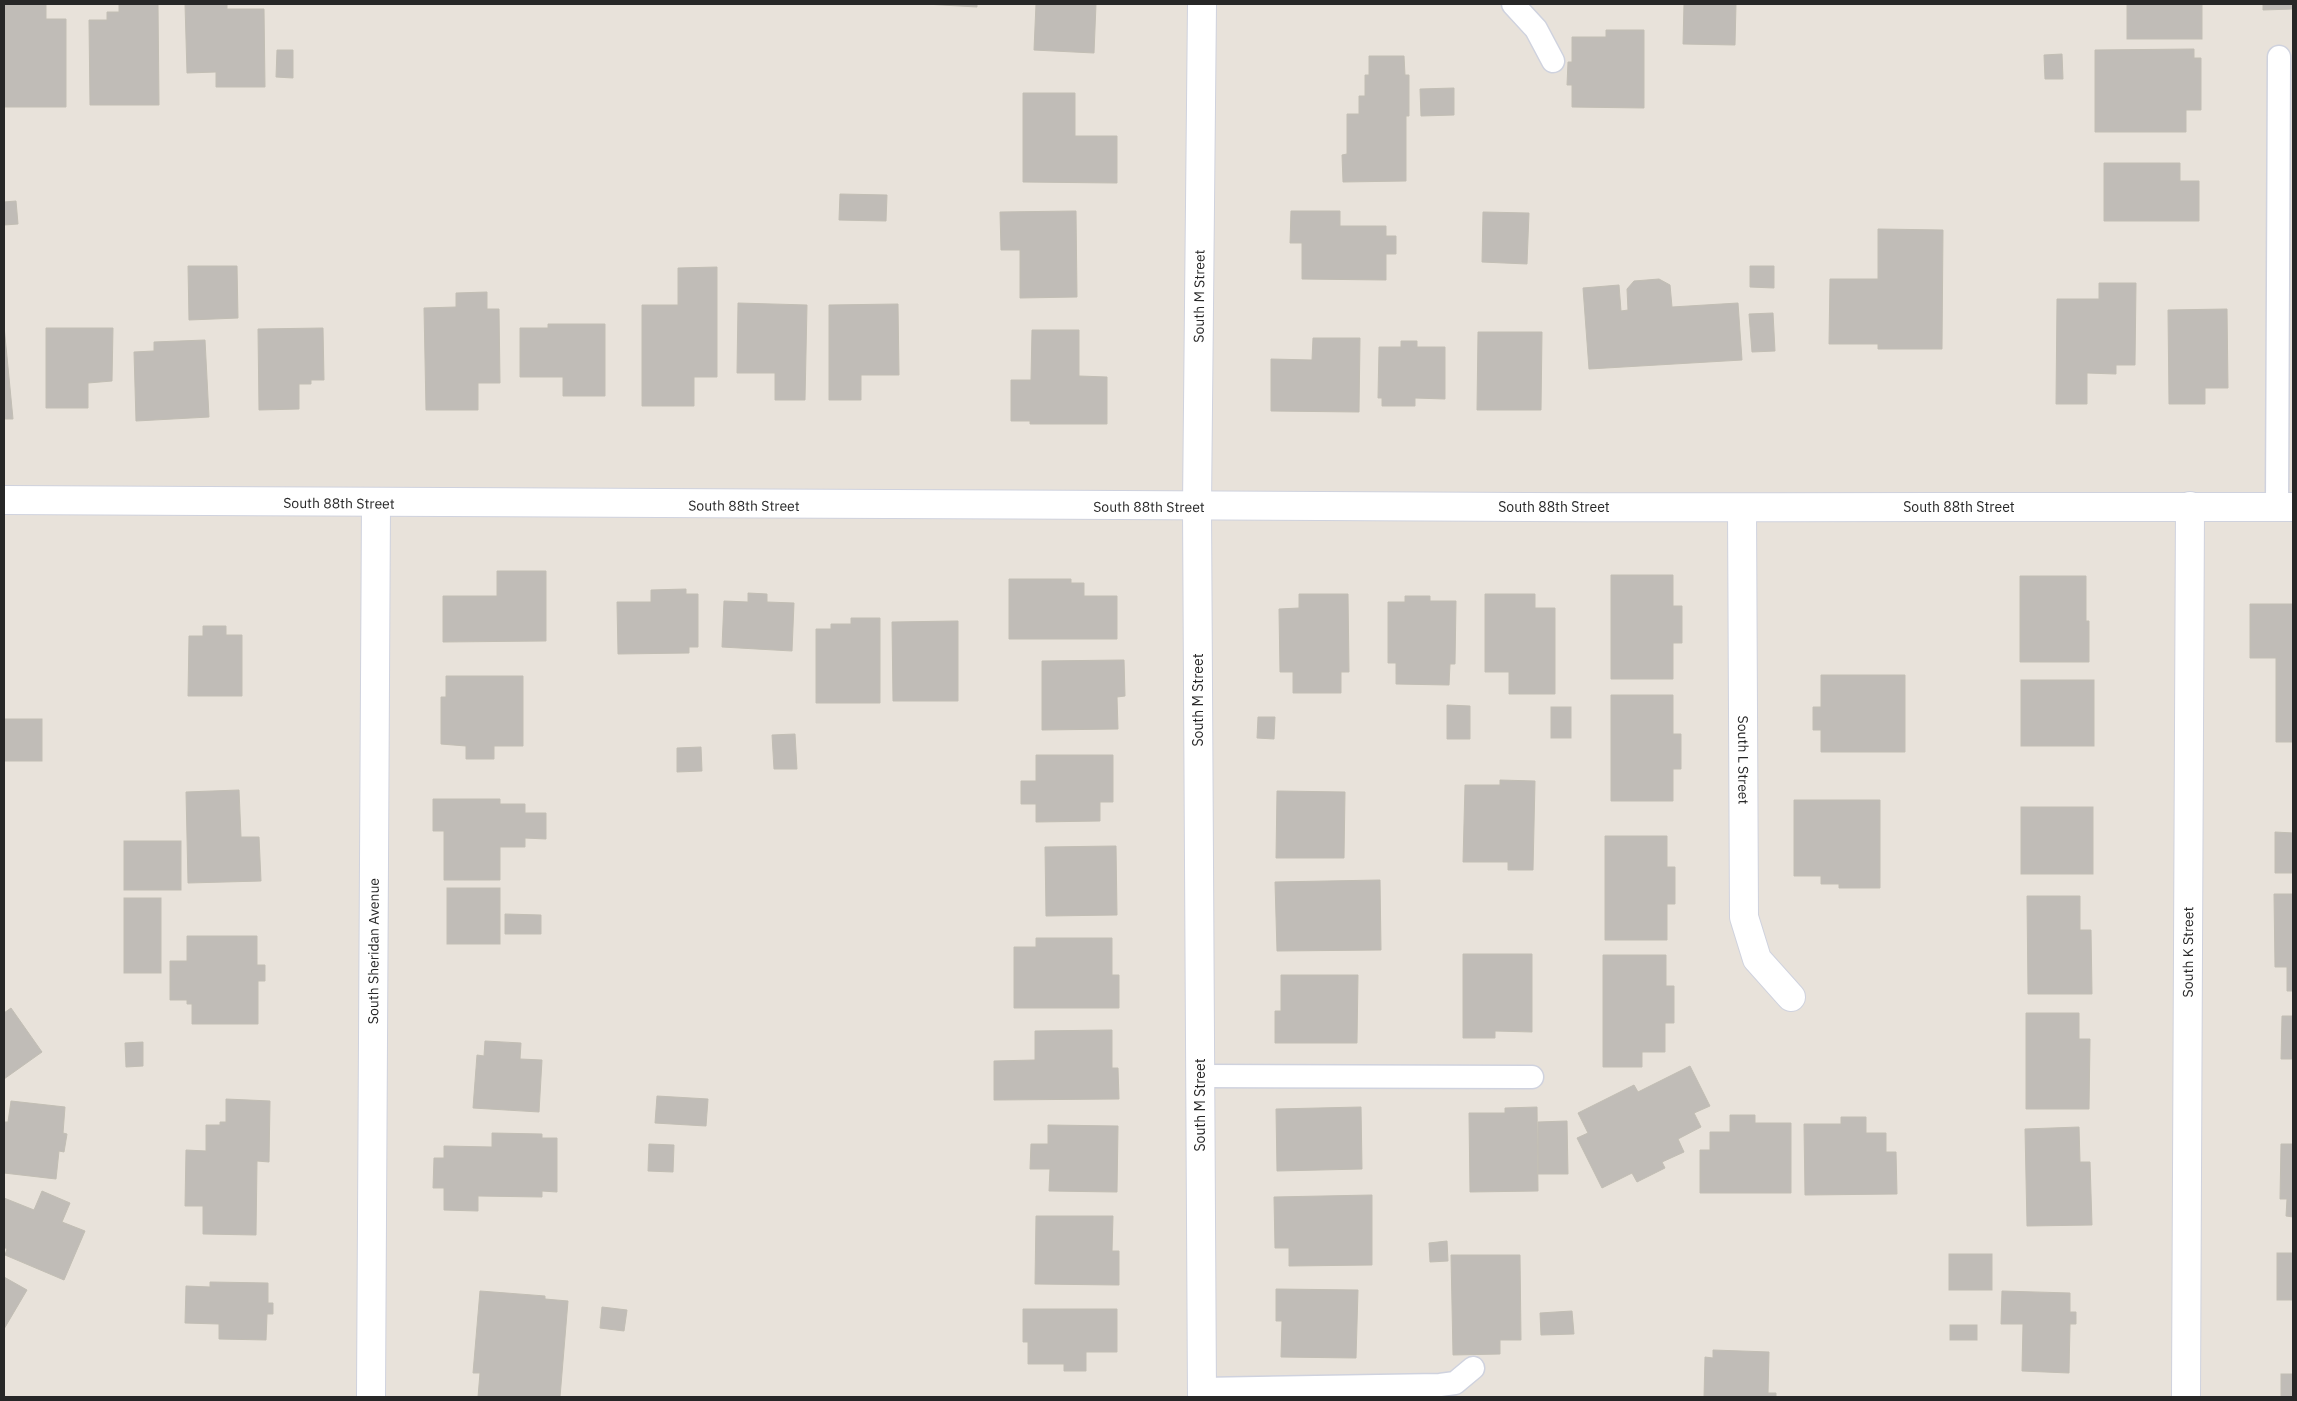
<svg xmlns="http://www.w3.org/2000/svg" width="2297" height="1401" font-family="'IBM Plex Sans',sans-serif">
<rect width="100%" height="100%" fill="#e8e2da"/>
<!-- building -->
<g fill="#c0bcb7" stroke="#c2beb4">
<path d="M4,4H46V19H66V107H4Z"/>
<path d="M119,4H158L159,105H90L89,20H107V12H119Z"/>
<path d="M185,4H227V9H264L265,87H216V72L187,73Z"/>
<path d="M925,4H977V7Z"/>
<path d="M1036,4H1096L1094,53L1034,50Z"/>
<path d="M1684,4H1736L1735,45L1683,44Z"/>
<rect x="2127" y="4" width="75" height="35"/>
<path d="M2263,4H2293V9L2263,10Z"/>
<path d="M1606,30H1644V108L1572,107V85H1567L1568,62H1572V37H1606Z"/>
<path d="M2194,49V58H2201V110H2186V132H2095V50Z"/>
<path d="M277,50H293V78L276,77Z"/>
<path d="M2062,54L2063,79H2045L2044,55Z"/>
<path d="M1369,56H1404L1405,75H1409V116H1406V181L1343,182L1342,155L1347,154V114H1359V96H1365V75H1369Z"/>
<path d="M1454,88V115L1421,116L1420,89Z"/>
<path d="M1023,93H1075V136H1117V183L1023,182Z"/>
<path d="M2104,163H2180V181H2199V221H2104Z"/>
<path d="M840,194L887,195L886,221L839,220Z"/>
<path d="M16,201L18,224L4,225V202Z"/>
<path d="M1076,211L1077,297L1020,298V250H1001L1000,212Z"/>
<path d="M1291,211H1340V226H1386V236H1396V254H1386V280L1302,279V243H1290Z"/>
<path d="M1483,212L1529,213L1527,264L1482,262Z"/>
<path d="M1878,229L1943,230L1942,349H1878V344H1829L1830,279H1878Z"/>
<path d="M188,266H237L238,318L189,320Z"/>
<path d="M1750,266H1774V288L1750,287Z"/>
<path d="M717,267V377H694V406H642V305H678V268Z"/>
<path d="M1659,279L1670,285L1672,307L1738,303L1742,360L1589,369L1583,288L1619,285L1621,311L1628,310L1627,289L1634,281Z"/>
<path d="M2099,283H2136L2135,365H2116V374L2087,373V404H2056L2057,299H2099Z"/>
<path d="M487,292V309H499L500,383H478V410H426L424,308L456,307V293Z"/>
<path d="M738,303L807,305L805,400H775V373H737Z"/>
<path d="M898,304L899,375H861V400H829V305Z"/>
<path d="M2227,309L2228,388H2205V404H2169L2168,310Z"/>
<path d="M1773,313L1775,351L1752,352L1749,314Z"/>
<path d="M548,324H605V396H563V377H520V328H548Z"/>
<path d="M4,326L13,419H4Z"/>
<path d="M46,328H113L112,381L88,383V408H46Z"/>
<path d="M323,328L324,380H311V384H299V409L259,410L258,329Z"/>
<path d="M1032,330H1079V376L1107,377V424H1030V421H1011V380H1031Z"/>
<path d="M1478,332H1542L1541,410H1477Z"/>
<path d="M1313,338H1360L1359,412L1271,411V359L1312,360Z"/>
<path d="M205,340L209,417L136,421L134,352L154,351V342Z"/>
<path d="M1401,341H1417V347H1445V399L1415,398V406H1382V398H1378L1379,347H1401Z"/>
<path d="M497,571H546V641L443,642V596H497Z"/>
<path d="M1611,575H1673V606H1682V643H1673V679H1611Z"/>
<path d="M2020,576H2086V621H2089V662H2020Z"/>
<path d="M1009,579H1071V583H1084V596H1117V639H1009Z"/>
<path d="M686,589V594H698V647H689V653L618,654L617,602H651V590Z"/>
<path d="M748,593L767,594V602L794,603L792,651L722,647L724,601L748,602Z"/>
<path d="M1299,594H1348L1349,672H1341V693H1293V672H1280L1279,609L1299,608Z"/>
<path d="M1485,594H1535V608H1555V694H1509V672H1485Z"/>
<path d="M1405,596H1430V601H1456L1455,664H1450L1449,685L1396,684V663H1388V602H1405Z"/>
<path d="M2250,604H2293V742H2276V658H2250Z"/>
<path d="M851,618H880V703H816V629H831V624H851Z"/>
<path d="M958,621V701H893L892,622Z"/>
<path d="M203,626H226V635H242V696H188L189,636H203Z"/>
<path d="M1124,660L1125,696L1117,697L1118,729L1042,730V661Z"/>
<path d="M1821,675H1905V752H1821V730H1813V707H1821Z"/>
<path d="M446,676H523V746H494V759H466V746L441,744V697H446Z"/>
<rect x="2021" y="680" width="73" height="66"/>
<path d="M1611,695H1673V734H1681V769H1673V801H1611Z"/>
<path d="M1447,705L1470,706V739H1447Z"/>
<rect x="1551" y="707" width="20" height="31"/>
<path d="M1258,717H1275L1274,739L1257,738Z"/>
<rect x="4" y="719" width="38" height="42"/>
<path d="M795,734L797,769H774L772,735Z"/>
<path d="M701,747L702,771L677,772V748Z"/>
<path d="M1036,755H1113V802H1100V821L1036,822V804H1021V781H1036Z"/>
<path d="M1500,780L1535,781L1533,870H1508V862H1463L1465,785H1500Z"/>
<path d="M239,790L241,837H259L261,881L188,883L186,792Z"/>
<path d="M1277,791L1345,792L1344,858H1276Z"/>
<path d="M433,799H500V804H525V813H546V839L525,838V847H500V880H444V831H433Z"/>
<path d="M1794,800H1880V888H1839V884H1821V876H1794Z"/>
<rect x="2021" y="807" width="72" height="67"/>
<path d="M2293,822V873H2275V832L2293,833Z"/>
<path d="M1605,836H1667V867H1675V904H1667V940H1605Z"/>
<rect x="124" y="841" width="57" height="49"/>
<path d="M1116,846L1117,915L1046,916L1045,847Z"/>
<path d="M1380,880L1381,950L1277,951L1275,882Z"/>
<rect x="447" y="888" width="53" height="56"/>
<path d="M2274,894H2293V991H2287V967H2275Z"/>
<path d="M2027,896H2080V930H2091L2092,994H2028Z"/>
<rect x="124" y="898" width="37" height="75"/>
<path d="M505,914L541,915V934H505Z"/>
<path d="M187,936H257V965H265V981H258V1024H192V1004H187V1000H170V961H187Z"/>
<path d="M1036,938H1112V975H1119V1008H1014V947H1036Z"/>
<path d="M1463,954H1532V1032L1495,1031V1038H1463Z"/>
<path d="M1603,955H1666V986H1674V1023H1665V1052H1642V1067H1603Z"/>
<path d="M1281,975H1358L1357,1043H1275V1011H1281Z"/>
<path d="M11,1008L42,1052L4,1079V1013Z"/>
<path d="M2026,1013H2079V1039H2090L2089,1109H2026Z"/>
<path d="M2282,1016H2293V1059H2281Z"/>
<path d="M1112,1030V1068H1118L1119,1099L994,1100V1061L1035,1060V1031Z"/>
<path d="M485,1041L521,1043L520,1059L542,1060L539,1112L473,1108L477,1055L484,1056Z"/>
<path d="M143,1042V1066L126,1067L125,1043Z"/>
<path d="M1690,1066L1710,1106L1694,1113L1701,1127L1678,1139L1684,1152L1662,1162L1665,1168L1637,1182L1632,1173L1602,1188L1577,1138L1588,1133L1578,1113L1634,1085L1638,1092Z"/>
<path d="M657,1096L708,1099L706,1126L655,1123Z"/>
<path d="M226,1099L270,1101L269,1162L257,1161L256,1235L203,1234V1206H185L186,1150L206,1151V1125H220V1122H226Z"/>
<path d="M11,1101L65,1107L63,1133L67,1134L64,1152L59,1151L56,1179L4,1173V1122H8Z"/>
<path d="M1361,1107L1362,1169L1277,1171L1276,1109Z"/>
<path d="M1537,1107L1538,1191L1470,1192L1469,1113H1505V1108Z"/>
<path d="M1730,1115H1755V1123H1791V1193H1700V1150H1710V1132H1730Z"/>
<path d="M1841,1117H1866V1133H1886V1152H1896L1897,1194L1805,1195L1804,1124H1841Z"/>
<path d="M1567,1121L1568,1174H1538V1122Z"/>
<path d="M1048,1125L1118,1126L1117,1192L1049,1191L1050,1169H1030L1031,1144H1048Z"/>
<path d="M2079,1127L2080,1162H2090L2092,1225L2027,1226L2025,1129Z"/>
<path d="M492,1133L542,1134V1138H557V1192L542,1191V1197L478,1196V1211L444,1210V1188H433L434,1158H444V1146L492,1147Z"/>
<path d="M649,1144L674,1145L673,1172L648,1171Z"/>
<path d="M2281,1144H2293V1217L2286,1216L2287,1199H2280Z"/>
<path d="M42,1191L70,1203L62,1222L85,1231L64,1280L5,1255L7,1249L4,1247V1198L34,1210Z"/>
<path d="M1372,1195V1265L1289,1266V1248H1275L1274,1197Z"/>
<path d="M1036,1216H1113L1112,1251H1119V1285L1035,1284Z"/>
<path d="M1447,1241L1448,1261L1430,1262L1429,1243Z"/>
<rect x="2277" y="1253" width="16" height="47"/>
<rect x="1949" y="1254" width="43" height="36"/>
<path d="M1451,1255H1520L1521,1340H1500V1354L1453,1355Z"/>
<path d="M4,1277L27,1290L4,1329Z"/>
<path d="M210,1282L268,1283V1303H273V1314H267L266,1340L219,1339V1324L185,1323L186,1286L210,1287Z"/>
<path d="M1276,1289L1358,1290L1356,1358L1281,1357L1282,1321H1276Z"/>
<path d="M480,1291L545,1296V1299L568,1301L560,1397H478L480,1373H473Z"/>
<path d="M2002,1291L2070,1293V1312H2076V1324H2070L2069,1373L2022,1371L2023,1324H2001Z"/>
<path d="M602,1307L627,1310L624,1331L600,1328Z"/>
<path d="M1023,1309H1117V1352H1086V1371H1064V1364H1028V1342H1023Z"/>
<path d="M1572,1311L1574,1334L1541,1335L1540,1313Z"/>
<rect x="1950" y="1325" width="27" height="15"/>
<path d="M1713,1350L1769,1352L1768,1393H1776V1397H1704L1705,1357L1713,1358Z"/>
<rect x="2281" y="1374" width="12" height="23"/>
</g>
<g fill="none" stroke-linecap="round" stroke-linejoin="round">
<!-- lane casing -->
<g stroke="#cfd2de" stroke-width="25">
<g id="lane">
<path d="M1513,4L1536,29L1553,61"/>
<path d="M2277,507L2279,57"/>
<path d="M1200,1076L1532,1077"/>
<path d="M1202,1389L1440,1385L1455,1383L1473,1368"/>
</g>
</g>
<!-- street casing -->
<g stroke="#cfd2de" stroke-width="30">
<g id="street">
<path id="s1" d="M4,500C767,509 1530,507 2293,507"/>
<path id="s2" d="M1742,508L1744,917L1757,959L1791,997"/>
<path id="s3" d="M1202,1397L1197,507L1202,4"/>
<path id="s4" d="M2186,1397L2190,506"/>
</g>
</g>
<!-- secondary casing -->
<g stroke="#cfd2de" stroke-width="30">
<g id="secondary">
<path id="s5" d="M371,1397L376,504"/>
</g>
</g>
<!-- lane -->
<use href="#lane" stroke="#fff" stroke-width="22"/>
<!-- street -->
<use href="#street" stroke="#fff" stroke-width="28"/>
<!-- secondary -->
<use href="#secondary" stroke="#fff" stroke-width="28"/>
</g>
<g text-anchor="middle" stroke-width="4.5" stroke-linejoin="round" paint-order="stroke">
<!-- street labels -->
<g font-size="14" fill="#272727" stroke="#fff">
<text dy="5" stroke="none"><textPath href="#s3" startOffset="1101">South M Street</textPath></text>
<text dy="5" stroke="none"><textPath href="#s1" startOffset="335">South 88th Street</textPath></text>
<text dy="5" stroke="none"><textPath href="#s1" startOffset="740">South 88th Street</textPath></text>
<text dy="5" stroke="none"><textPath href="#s1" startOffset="1145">South 88th Street</textPath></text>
<text dy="5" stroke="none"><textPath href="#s1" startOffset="1955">South 88th Street</textPath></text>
<text dy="5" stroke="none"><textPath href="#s1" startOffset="1550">South 88th Street</textPath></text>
<text transform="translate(1198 700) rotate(-90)" y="5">South M Street</text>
<text dy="5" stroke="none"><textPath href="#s2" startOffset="252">South L Street</textPath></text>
<text dy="5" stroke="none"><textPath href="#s5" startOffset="446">South Sheridan Avenue</textPath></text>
<text dy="5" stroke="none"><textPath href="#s4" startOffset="445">South K Street</textPath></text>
<text transform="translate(1200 1105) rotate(-90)" y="5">South M Street</text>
</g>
</g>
<!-- border -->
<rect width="2297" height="1401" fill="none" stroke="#272727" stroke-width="10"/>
</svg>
